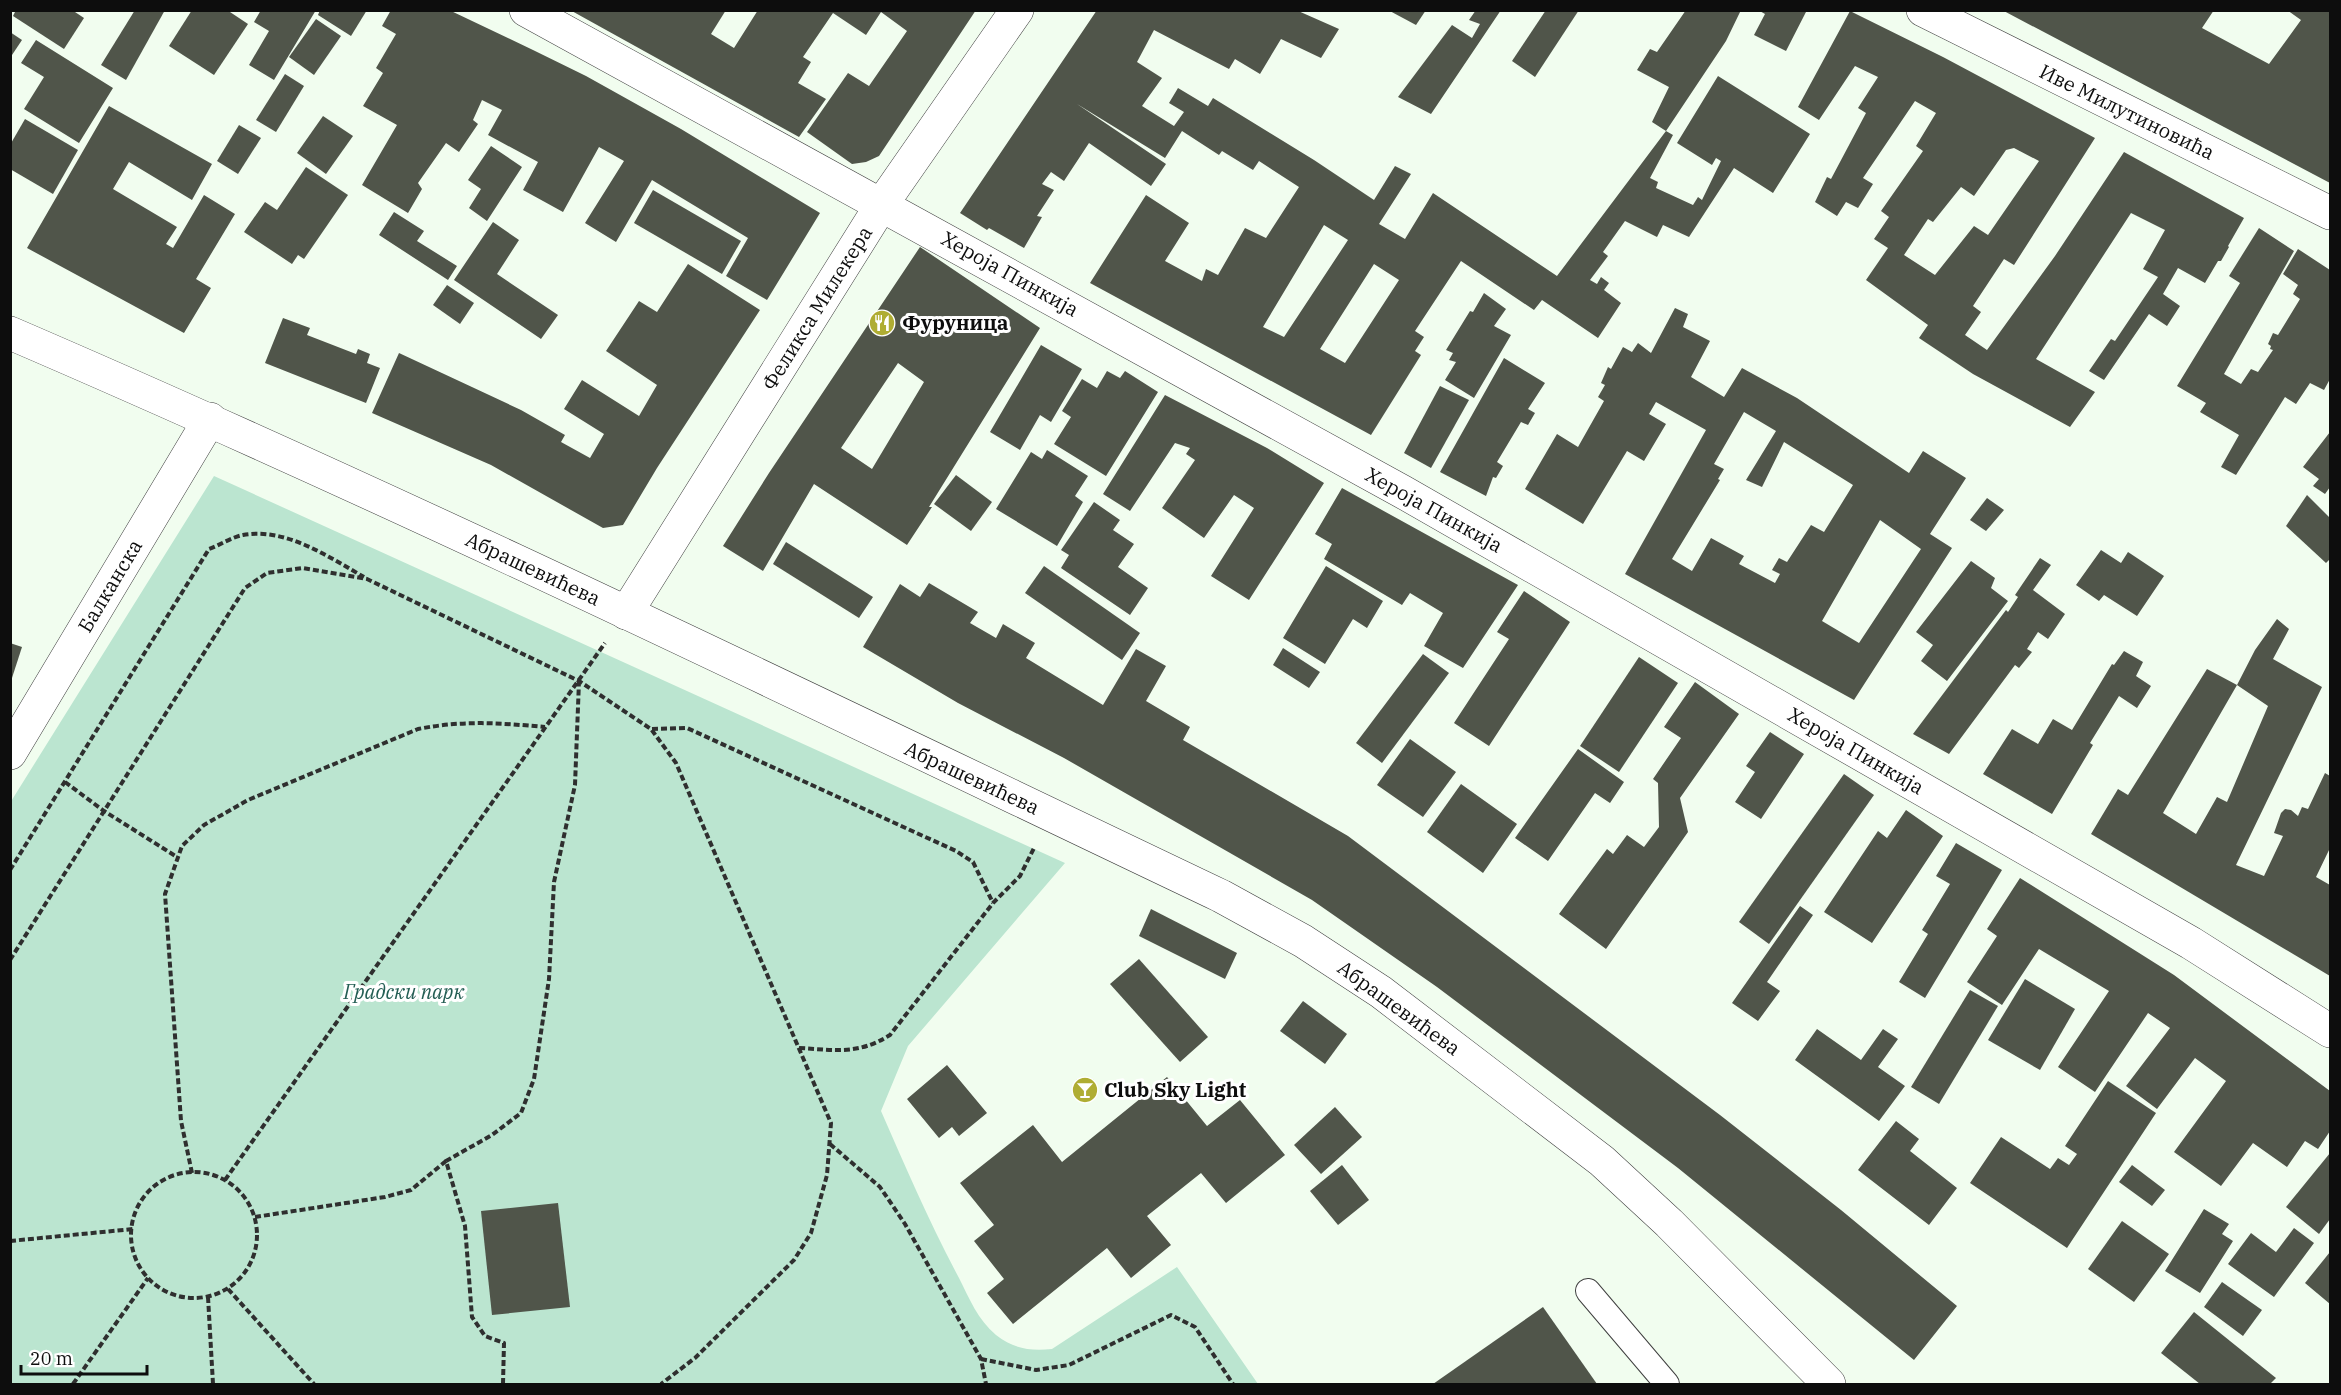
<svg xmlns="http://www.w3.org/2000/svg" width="2341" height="1395" font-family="'IBM Plex Serif',serif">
<rect width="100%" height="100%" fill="#f1fdef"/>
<!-- green -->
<path fill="#bbe5d0" d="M214,476L1065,863L908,1046L881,1111C906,1168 930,1224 959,1278C969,1298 978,1320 996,1335C1014,1349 1030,1351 1052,1349L1177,1267L1258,1384H11L10,803Z"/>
<!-- building -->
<g fill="#50554a" fill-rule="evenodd">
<path d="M16,10H72L84,18L64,49L13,16Z"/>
<path d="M135,10H165L126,80L101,65Z"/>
<path d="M192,10H227L248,24L214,75L169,46Z"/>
<path d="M261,10H316L274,80L249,65L269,31L254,22Z"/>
<path d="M320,10H367L351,36L318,15Z"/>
<path d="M391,10H449L533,50L586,76L681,129L820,213L767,300L726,276L748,238L652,180L616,242L585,223L624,161L599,147L563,212L523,190L538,162L488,135L502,110L482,100L473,120L478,124L459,152L446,143L418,183L422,189L408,213L362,185L397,125L363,106L383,73L376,68L396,34L382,26Z"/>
<path d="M570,10H726L711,34L734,48L758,10H976L879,156L866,162L852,164L807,132L848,73L869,86L907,31L881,12L866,35L833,13L803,57L811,62L798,83L826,99L799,137Z"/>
<path d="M1097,10H1296L1339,29L1321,58L1281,39L1260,74L1235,59L1229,69L1154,30L1137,62L1162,78L1142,106L1174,126L1184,112L1169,103L1178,88L1208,106L1213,98L1314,160L1374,200L1395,166L1411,174L1379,224L1405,239L1433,193L1557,276L1666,131L1673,135L1650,178L1658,182L1656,188L1693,205L1698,197L1702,200L1721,161L1716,158L1712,165L1677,143L1718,76L1810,134L1773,193L1734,168L1689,237L1663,225L1657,237L1625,221L1603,252L1608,256L1590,280L1597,284L1601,277L1609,283L1604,290L1621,303L1598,338L1542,300L1534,310L1461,261L1415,331L1424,337L1415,351L1421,355L1371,435L1090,283L1146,195L1189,223L1165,261L1202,281L1206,269L1218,275L1245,228L1266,238L1299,187L1259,161L1253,170L1222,151L1219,155L1182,131L1165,158L1077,104L1166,164L1151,186L1089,143L1064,181L1051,172L1042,184L1054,190L1037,216L1042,217L1024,248L989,228L987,230L960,213ZM1324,225L1348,240L1284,337L1263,327ZM1374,264L1399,280L1345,363L1320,349Z"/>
<path d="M1388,10H1426L1416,25Z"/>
<path d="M1476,10H1501L1431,114L1398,97L1452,25L1472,38L1480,24L1469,20Z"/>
<path d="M1546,10H1579L1535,77L1512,61Z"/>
<path d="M1686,10H1741L1726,41L1666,131L1652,122L1669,87L1637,70L1650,49L1657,52Z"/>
<path d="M1758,10H1807L1786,51L1754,35L1765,14Z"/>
<path d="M2002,10H2214L2202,28L2269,64L2301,20L2287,10H2330V183Z"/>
<path d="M1850,11L1943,57L2095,138L2014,265L2004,259L1973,306L1981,312L1965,335L1987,350L2055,256L2124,152L2244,218L2228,246L2229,247L2221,261H2218L2205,283L2178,268L2163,294L2180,306L2167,326L2149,314L2104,380L2089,371L2111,339L2115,341L2158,277L2143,269L2165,230L2131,213L2036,359L2095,392L2070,427L1973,374L1919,338L1928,325L1866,280L1888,248L1874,239L1889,217L1881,211L1923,151L1916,146L1936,113L1915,101L1863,178L1873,184L1858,208L1846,202L1837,216L1815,202L1827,177L1831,179L1866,113L1858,108L1878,77L1855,66L1819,120L1798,107ZM2014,148L2039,161L1988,235L1974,226L1935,275L1904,255L1928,219L1933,222L1961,187L1974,196L2006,150Z"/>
<path d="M316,19L341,36L314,75L289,57Z"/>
<path d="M10,32L22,40L10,58Z"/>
<path d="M36,40L113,88L79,143L24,109L44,77L21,63Z"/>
<path d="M285,74L304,86L276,132L256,120Z"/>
<path d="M109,106L212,164L192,200L129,162L113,189L177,227L166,244L173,248L204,195L235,214L196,279L211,288L184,333L27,248Z"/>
<path d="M323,116L353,136L326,174L297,153Z"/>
<path d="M25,119L78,150L53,194L10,169V145Z"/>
<path d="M239,125L261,138L238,174L217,161Z"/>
<path d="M491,146L522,167L487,221L469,208L481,189L468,180Z"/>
<path d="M306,167L348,195L304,259L298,255L292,264L244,232L265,202L277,210Z"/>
<path d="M653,190L741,241L722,274L634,223Z"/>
<path d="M394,212L424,231L417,241L457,266L448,280L379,235Z"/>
<path d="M493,222L519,240L497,274L558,315L541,339L454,280Z"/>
<path d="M2259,228L2294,251L2224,374L2241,384L2251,369L2258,372L2273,350L2270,349L2271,346L2268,344L2273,333L2278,335L2300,299L2293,294L2298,285L2283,274L2298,249L2330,270V379L2324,390L2310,383L2296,404L2285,397L2236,475L2221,467L2239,435L2200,412L2206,403L2177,386L2240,283L2229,276Z"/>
<path d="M920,247L1040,328L929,507H932L907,545L814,484L763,571L723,546L769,473ZM898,363L924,382L872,469L841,448Z"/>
<path d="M688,264L760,310L657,468L623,525L603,528L491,465L372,413L399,353L521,410L565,435L561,442L590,458L604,434L564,409L582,380L639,416L657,385L606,351L639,301L657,312Z"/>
<path d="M447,285L474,303L460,324L433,305Z"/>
<path d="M1484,293L1506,309L1494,326L1511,335L1474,398L1445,380L1456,362L1449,360L1453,353L1446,350L1470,311L1473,312Z"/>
<path d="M1675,308L1688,314L1683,327L1710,341L1691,377L1724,397L1742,368L1797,398L1909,473L1923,451L1966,478L1930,534L1952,548L1854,700L1625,574L1706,430L1656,402L1649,414L1666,424L1644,461L1627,451L1583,524L1525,489L1557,434L1578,447L1604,401L1598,397L1605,385L1601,383L1608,367L1611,369L1623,347L1632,352L1638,343L1651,353ZM1744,412L1776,431L1746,480L1762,487L1784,442L1853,485L1824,532L1811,525L1787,562L1779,558L1772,570L1780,574L1775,583L1739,564L1744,556L1711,538L1692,571L1672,559L1720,480L1718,479L1724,469L1714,464ZM1880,520L1921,549L1859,643L1822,621Z"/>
<path d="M283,318L310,328L307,335L356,354L358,349L370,354L367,363L380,368L366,403L265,363Z"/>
<path d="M1041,345L1082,369L1051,422L1040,415L1020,450L990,432Z"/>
<path d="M1504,358L1545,383L1528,409L1535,413L1528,425L1521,422L1497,462L1503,466L1496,478L1493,477L1486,496L1440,472Z"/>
<path d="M1107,371L1120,378L1125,371L1158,392L1106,476L1054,444L1071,417L1062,411L1082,379L1097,388Z"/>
<path d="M1440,386L1469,400L1431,468L1404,453Z"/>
<path d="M1165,395L1267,448L1324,483L1249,600L1211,576L1254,508L1234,495L1204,538L1162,508L1195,460L1186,454L1190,448L1175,443L1130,511L1103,494Z"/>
<path d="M2330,432V487L2325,494L2313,486L2319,479L2303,467Z"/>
<path d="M1047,450L1088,476L1075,496L1083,502L1057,546L996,509L1031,452L1042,459Z"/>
<path d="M956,475L992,502L971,531L934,504Z"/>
<path d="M1342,488L1518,585L1463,668L1424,646L1443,613L1410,593L1402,605L1324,559L1332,544L1315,534Z"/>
<path d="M2307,495L2330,518V559L2326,563L2286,526Z"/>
<path d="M1987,498L2004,510L1986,531L1970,520Z"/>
<path d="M1094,502L1120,520L1113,530L1134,544L1118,567L1148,588L1130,615L1061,568L1069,555L1061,550Z"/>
<path d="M786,542L873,597L859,618L773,564Z"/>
<path d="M2101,550L2121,563L2128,552L2164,576L2137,616L2104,595L2099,601L2076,585Z"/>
<path d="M2040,558L2051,565L2033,590L2065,614L2048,639L2038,632L2027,649L2032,652L2019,668L2015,665L1949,754L1913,734L2006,610L2008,612L2018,597L2015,595Z"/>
<path d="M1971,561L1995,578L1991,588L2008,601L1947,681L1921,661L1933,645L1916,632Z"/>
<path d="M1044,566L1140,633L1122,660L1025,593Z"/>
<path d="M1326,566L1383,601L1367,628L1353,619L1325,664L1283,638Z"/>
<path d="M929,583L978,612L970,623L996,638L1003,624L1035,643L1026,658L1103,705L1136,649L1166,666L1146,701L1190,727L1183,740L1348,836L1720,1115L1841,1210L1957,1306L1914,1360L1678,1168L1437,987L1312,900L1064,758L958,703L863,647L900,584L920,597Z"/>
<path d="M1524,591L1570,622L1489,746L1454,723L1509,639L1497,632Z"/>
<path d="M2277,619L2289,629L2273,659L2322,687L2236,865L2264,876L2283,836L2274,833L2281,813L2285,809L2291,810L2298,816L2302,807L2308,809L2325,773L2330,776V848L2316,877L2330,885V976L2091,834L2118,789L2128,795L2207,669L2237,685L2255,650ZM2237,685L2268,706L2227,802L2217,797L2196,834L2163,813Z"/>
<path d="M10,643L22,647L11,681H10Z"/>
<path d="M1283,648L1320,672L1309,688L1273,665Z"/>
<path d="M2124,651L2143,662L2136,676L2151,686L2137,708L2119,696L2090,743L2093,745L2052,814L1983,774L2012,729L2038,744L2053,719L2072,730L2112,664L2114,665Z"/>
<path d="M1423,654L1449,673L1382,763L1356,743Z"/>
<path d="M1639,657L1678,683L1619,772L1580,746Z"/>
<path d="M1695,682L1739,714L1680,798L1688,832L1606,949L1559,914L1607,849L1613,854L1627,835L1644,847L1659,827L1658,783L1653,779L1681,738L1664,727Z"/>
<path d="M1770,732L1804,754L1761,819L1735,802L1755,772L1746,766Z"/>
<path d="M1410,739L1456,772L1423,817L1377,785Z"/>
<path d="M1578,749L1624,782L1610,803L1595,793L1548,861L1515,838Z"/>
<path d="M1844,774L1874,795L1769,944L1739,922Z"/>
<path d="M1461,784L1517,824L1483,873L1427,832Z"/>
<path d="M1906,810L1943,836L1872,943L1824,912L1878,831L1887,838Z"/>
<path d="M1956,843L2002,870L1925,998L1899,982L1928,934L1922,930L1950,884L1936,876Z"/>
<path d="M2020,878L2174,975L2330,1091V1131L2318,1149L2305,1141L2287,1167L2253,1143L2221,1186L2174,1152L2226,1081L2195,1058L2157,1109L2126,1086L2170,1028L2148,1013L2095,1092L2058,1067L2109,991L2039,949L2002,1005L1967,982L1997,936L1987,929Z"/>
<path d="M1800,906L1813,915L1767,982L1780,991L1758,1021L1732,1003Z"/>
<path d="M1151,909L1237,953L1225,979L1139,936Z"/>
<path d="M1139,959L1208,1037L1180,1062L1110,984Z"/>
<path d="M2025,979L2075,1009L2040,1070L1988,1040Z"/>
<path d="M1970,990L1998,1006L1939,1104L1911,1087Z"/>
<path d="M1303,1001L1347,1034L1325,1064L1280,1031Z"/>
<path d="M1817,1029L1861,1060L1883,1029L1898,1039L1878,1067L1905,1086L1879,1121L1795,1060Z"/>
<path d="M947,1065L987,1113L959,1136L952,1127L939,1138L907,1099Z"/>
<path d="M1167,1077L1207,1126L1240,1100L1285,1155L1226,1203L1201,1173L1147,1216L1171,1245L1131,1278L1107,1248L1013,1324L987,1293L1004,1279L974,1241L994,1225L960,1183L1033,1125L1062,1162Z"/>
<path d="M2108,1081L2156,1113L2067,1248L1970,1183L2001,1137L2050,1169L2058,1158L2069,1165L2077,1154L2065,1146Z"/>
<path d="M1335,1107L1362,1137L1321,1174L1294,1145Z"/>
<path d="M1896,1121L1919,1139L1910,1151L1957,1188L1929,1225L1858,1170Z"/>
<path d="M2330,1153V1219L2319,1234L2286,1207Z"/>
<path d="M1342,1165L1369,1200L1338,1225L1310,1191Z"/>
<path d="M2132,1165L2165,1190L2152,1206L2119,1182Z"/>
<path d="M558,1203L570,1307L492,1315L481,1211Z"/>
<path d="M2204,1209L2229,1224L2222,1234L2233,1241L2200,1293L2165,1271Z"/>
<path d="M2122,1221L2169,1254L2134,1302L2088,1269Z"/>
<path d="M2294,1228L2314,1243L2274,1297L2228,1264L2251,1233L2276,1252Z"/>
<path d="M2330,1252V1304L2305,1283Z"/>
<path d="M2222,1282L2262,1310L2243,1336L2204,1307Z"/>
<path d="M1543,1307L1597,1384H1433Z"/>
<path d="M2194,1312L2276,1378L2270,1384H2200L2161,1353Z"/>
</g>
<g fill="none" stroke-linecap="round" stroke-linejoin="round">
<!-- lane casing -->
<g stroke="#404040" stroke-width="26">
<path id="lane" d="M1588,1291L1667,1384"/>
</g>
<!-- street casing -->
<g stroke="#404040" stroke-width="34">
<g id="street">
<path d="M526,10L1403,492L2191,943L2330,1031"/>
<path d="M1923,10L2330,213"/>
<path d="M10,333C419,509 820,705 1221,896L1303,941L1381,992L1602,1161L1669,1223L1829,1384"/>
<path d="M626,613L882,204L1017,10"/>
<path d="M10,753L210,419"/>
</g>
</g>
<!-- path -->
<g stroke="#2f2f2f" stroke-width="4" stroke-dasharray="6 3" stroke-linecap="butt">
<path d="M652,729L687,728L956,851L973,862L993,903"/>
<path d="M65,782L104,811L177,857"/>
<path d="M10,870L209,549C220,545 232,537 243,535C285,527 329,557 364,577"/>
<path d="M10,960L245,588L267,573L303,568L367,579L579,681L651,729L676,763L831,1123L827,1175L811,1233L794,1260L695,1358L661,1384"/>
<path d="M799,1048C836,1050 858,1055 890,1035L993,903L1020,876L1034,848"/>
<path d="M830,1144L880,1187L905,1224L981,1359L986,1384"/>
<circle cx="194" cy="1235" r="63"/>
<path d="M192,1173L181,1121L165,894L182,846L204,825L248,800L418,729C464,720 499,723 545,727"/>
<path d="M225,1180L605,643"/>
<path d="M255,1217L385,1197L411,1190L446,1161"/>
<path d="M10,1241L133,1229"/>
<path d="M228,1289L314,1384"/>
<path d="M208,1297L213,1384"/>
<path d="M981,1359L1036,1370L1069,1365L1171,1315L1195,1327L1233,1384"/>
<path d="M73,1384L148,1278"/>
<path d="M503,1384L504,1343L485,1336L472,1317L465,1226L446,1161L492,1135L521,1113L534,1079L549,979L554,882L575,785L579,681"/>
</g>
<!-- lane -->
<use href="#lane" stroke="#fff" stroke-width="24"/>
<!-- street -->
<use href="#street" stroke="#fff" stroke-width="33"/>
</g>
<!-- icons -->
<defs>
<g id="restaurant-disc" transform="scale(1.35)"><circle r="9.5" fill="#afad33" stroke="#fff"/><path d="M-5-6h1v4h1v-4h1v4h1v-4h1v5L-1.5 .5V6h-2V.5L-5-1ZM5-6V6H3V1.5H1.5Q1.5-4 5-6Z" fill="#fff"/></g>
<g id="bar-disc" transform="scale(1.35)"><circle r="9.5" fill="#afad33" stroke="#fff"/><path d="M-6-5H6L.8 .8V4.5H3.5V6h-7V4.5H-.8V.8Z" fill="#fff"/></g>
</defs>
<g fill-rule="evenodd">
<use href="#restaurant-disc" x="882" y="323"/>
<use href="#bar-disc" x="1085" y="1090"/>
</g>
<g text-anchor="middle" stroke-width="6" stroke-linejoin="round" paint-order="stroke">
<!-- street labels -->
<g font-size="20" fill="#0d0d0d" stroke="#fff">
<text transform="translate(2127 112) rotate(26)" y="7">Иве Милутиновића</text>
<text transform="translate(1010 274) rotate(29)" y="7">Хероја Пинкија</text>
<text transform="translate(817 308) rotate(-58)" y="7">Феликса Милекера</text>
<text transform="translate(1434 510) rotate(29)" y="7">Хероја Пинкија</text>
<text transform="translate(533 569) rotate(25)" y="7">Абрашевићева</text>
<text transform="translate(110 586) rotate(-59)" y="7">Балканска</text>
<text transform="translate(1856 751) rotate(30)" y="7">Хероја Пинкија</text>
<text transform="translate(972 778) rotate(25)" y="7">Абрашевићева</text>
<text transform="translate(1399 1008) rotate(36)" y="7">Абрашевићева</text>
</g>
<!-- poi labels -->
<g font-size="20" font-weight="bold" fill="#0d0d0d" stroke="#fff" text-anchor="start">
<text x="902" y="330">Фуруница</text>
<text x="1104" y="1097">Club Sky Light</text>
</g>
<!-- park labels -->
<g font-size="20" font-style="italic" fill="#245e54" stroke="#fff">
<text x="404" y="999">Градски парк</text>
</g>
</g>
<!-- border -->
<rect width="2341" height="1395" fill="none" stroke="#0d0d0d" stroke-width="24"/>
<!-- scale -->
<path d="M21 1365v9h126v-9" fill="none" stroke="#0d0d0d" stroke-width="3"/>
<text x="30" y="1365" font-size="18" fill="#0d0d0d" stroke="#ffffff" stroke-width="4.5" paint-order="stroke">20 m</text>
</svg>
